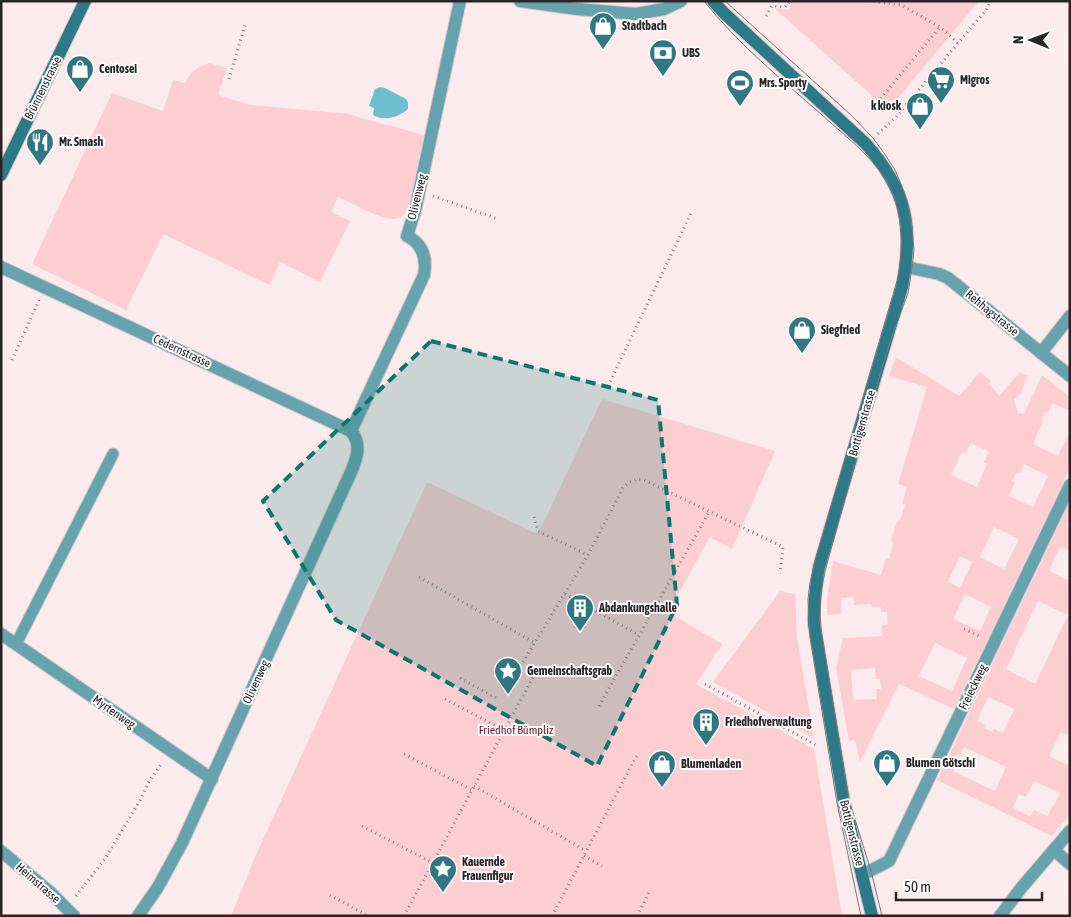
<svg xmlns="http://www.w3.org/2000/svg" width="1071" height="917" font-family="'Asap Condensed',sans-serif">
<rect width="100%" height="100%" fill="#fbebec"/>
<!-- green -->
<g fill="#fdced1" fill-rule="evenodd">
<path d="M790,1H979L888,110L774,8L789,10Z"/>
<path d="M209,63L227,68L218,95L250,105L350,114L361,118L424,135L409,205C407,213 402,219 393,219C382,220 350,202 338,197L331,212L350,221L320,282L280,262L269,285L163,234L126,310L32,264L112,93L163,111L173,80L185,83C191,71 196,68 209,63Z"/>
<path d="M896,357L959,396L980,372L991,381L989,383L999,396L1020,372L1022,374L1028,375L1021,393L1014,400L1018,413L1024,414L1042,375L1070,397V411L1052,403L1048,413L1045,412L1041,420L1043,421L1033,444L1058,456L1070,431V468L954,709L899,684L860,762L855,740L849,741L836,668L843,638L882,636V625H888L887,612H881V607H872L871,604L854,605V597L841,598V614L827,615V600L833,561L881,575L886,558L889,559L893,544L891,540L897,522L900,520L905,505L902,504L907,487L898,484L927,387L889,376ZM971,443L989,452L984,462L987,464L977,487L951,475L962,452L966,453ZM1024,464L1048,476L1033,507L1009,496L1015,482L1012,481L1016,473L1019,474ZM994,527L1019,539L1004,569L980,557ZM960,556L972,562L960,588L948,582ZM965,594L991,607L980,631L953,619ZM935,643L967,658L952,691L919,676ZM875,668L876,679H880L881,689H876L877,699L853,700L851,670Z"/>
<path d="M602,399L775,451L732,549L710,537L668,612L722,644L696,684L814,749L842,916H231L255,857L427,482L535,533L539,532Z"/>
<path d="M1070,502V519L1066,526L1070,529V551L1060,547L1049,571L1070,581V736L1061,732L1049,756L1070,766V814L1052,836L937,780ZM1038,601L1068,615L1035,684L1006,669ZM988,697L1014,709L1003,733L994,729L992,732L984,728L985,725L977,721ZM964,747L1006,767L995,791L953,771ZM1034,781L1060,793L1054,805H1053L1048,816L1049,817L1034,810L1030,816L1013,808L1019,794L1026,797Z"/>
<path d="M780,591L795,594L797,637L814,738L713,682Z"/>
</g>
<!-- water -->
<path fill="#6fc0ce" d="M380,87L385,88L406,99L408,103V109C399,117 384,122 373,115L374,108L369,106L375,89Z"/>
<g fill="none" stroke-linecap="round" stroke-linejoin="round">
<!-- lane casing -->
<g stroke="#d5c7c8" stroke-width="13">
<path id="lane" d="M16,644L113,454"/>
</g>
<!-- street casing -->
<g stroke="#d5c7c8" stroke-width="14">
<g id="street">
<path d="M520,1L577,9L636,14L664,9L681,1"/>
<path d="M1,267L351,431C362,444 357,458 351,472L182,843L158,887L138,916"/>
<path d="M906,267L939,274L948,278L1070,376"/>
<path d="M1041,353L1070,316"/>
<path d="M351,431L424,275C427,258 423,244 407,236L415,211L460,1"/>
<path d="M1,634L212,779"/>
<path d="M1054,850L1070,864"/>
<path d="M1,851L50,892L74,916"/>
<path d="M862,875L889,861L1070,485"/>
<path d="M1000,916L1022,887L1070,831"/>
</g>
</g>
<!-- secondary casing -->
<g stroke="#d5c7c8" stroke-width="14">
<g id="secondary">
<path d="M713,1L724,13L866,144C907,191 914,227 902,287L819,567C816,587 813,603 814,624L844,802L872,916"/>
<path d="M1,175L85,1"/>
</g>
</g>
<!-- path -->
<g stroke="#8b8081" stroke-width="3" stroke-dasharray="1 4" stroke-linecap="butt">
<path d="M869,1L901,5L940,27L958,43"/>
<path d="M766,16L772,6L785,7L790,1"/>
<path d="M229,79L245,25"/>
<path d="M871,110L940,27"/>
<path d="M878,134L896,117L986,10L991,1"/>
<path d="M433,196L498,219"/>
<path d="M12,360L39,300"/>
<path d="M608,386L692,211"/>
<path d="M534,517L538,531L588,555"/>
<path d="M419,577L535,643"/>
<path d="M565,594L639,635"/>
<path d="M964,629L981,637"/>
<path d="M523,662L588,555L623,488C629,481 635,478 644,480L783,547L780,573"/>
<path d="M460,678L496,698"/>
<path d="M705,684L816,745"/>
<path d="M445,699L504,730"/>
<path d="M599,706L709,512"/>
<path d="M404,754L472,790"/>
<path d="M474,786L586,851"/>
<path d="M362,826L433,863"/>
<path d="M584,856L602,866"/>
<path d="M330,895L368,916"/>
<path d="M76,896L105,859L142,797L148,783L162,763"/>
<path d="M404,916L537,670"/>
<path d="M552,916L637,755"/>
<path d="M637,916L649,893"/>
</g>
<!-- lane -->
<use href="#lane" stroke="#67a3ae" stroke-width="11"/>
<!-- street -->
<use href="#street" stroke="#67a3ae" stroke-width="12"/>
<!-- secondary -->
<use href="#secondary" stroke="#2c7a87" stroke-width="12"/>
<!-- tram -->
<g stroke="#807677" stroke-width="1">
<path d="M704,1C738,44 781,79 822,115C846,137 881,163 893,194C903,222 903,253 897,281L816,557L810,583L808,599L810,637L837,803L861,916"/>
<path d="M725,1L851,115L873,138L884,153L895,170L901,184L907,200L912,227L914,250L912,268L908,293L890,342L881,371L828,560C821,585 818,609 822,635L849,800L871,871L882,916"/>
</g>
</g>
<!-- marked area -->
<path fill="#0f766e" fill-opacity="0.2" stroke="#0f766e" stroke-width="4" stroke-dasharray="10 6" stroke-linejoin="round" d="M431,341L658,400L677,605L597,766L336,620L263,501Z"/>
<!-- icons -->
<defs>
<g id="shop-pin" transform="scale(1.4375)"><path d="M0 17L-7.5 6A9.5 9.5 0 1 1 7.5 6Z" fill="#307782" stroke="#fdfdfd"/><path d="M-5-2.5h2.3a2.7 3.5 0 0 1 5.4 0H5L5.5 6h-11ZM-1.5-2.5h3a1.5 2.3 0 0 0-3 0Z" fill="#fff"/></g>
<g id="bank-pin" transform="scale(1.4375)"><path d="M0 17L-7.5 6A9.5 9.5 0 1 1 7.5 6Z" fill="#307782" stroke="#fdfdfd"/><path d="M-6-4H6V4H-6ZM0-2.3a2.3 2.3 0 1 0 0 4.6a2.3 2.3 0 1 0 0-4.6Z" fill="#fff"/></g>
<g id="supermarket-pin" transform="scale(1.4375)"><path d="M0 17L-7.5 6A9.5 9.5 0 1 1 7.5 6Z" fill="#307782" stroke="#fdfdfd"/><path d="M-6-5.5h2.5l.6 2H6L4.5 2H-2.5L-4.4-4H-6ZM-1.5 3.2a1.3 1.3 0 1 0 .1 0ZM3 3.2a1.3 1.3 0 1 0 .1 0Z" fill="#fff"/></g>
<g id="stadium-pin" transform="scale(1.4375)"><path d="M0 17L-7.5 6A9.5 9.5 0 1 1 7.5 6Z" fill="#307782" stroke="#fdfdfd"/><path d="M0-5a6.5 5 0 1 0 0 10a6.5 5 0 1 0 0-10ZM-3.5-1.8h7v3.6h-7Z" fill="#fff"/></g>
<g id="restaurant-pin" transform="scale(1.4375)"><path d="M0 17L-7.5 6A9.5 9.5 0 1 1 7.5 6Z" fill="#307782" stroke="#fdfdfd"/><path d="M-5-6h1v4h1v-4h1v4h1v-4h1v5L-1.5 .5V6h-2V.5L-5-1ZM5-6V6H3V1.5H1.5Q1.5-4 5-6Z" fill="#fff"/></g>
<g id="building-pin" transform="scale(1.4375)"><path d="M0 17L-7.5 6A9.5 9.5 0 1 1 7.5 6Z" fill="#307782" stroke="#fdfdfd"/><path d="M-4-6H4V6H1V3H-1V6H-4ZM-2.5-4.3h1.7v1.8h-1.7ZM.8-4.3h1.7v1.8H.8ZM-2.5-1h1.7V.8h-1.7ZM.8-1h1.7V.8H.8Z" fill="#fff"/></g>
<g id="sight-pin" transform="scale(1.4375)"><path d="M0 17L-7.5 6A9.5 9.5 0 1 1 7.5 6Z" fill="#307782" stroke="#fdfdfd"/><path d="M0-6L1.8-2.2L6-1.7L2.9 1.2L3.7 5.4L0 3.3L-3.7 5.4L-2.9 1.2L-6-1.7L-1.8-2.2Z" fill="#fff"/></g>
</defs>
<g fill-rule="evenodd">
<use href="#shop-pin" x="603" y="26"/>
<use href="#bank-pin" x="663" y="53"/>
<use href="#shop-pin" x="80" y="69"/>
<use href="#supermarket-pin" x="941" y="80"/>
<use href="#stadium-pin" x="740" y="83"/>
<use href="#shop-pin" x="920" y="106"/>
<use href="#restaurant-pin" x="40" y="142"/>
<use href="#shop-pin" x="802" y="330"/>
<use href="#building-pin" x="580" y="608"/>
<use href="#sight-pin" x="508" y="671"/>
<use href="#building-pin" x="706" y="722"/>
<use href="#shop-pin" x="887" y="763"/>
<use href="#shop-pin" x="662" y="764"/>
<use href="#sight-pin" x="443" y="869"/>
</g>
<g text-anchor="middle" stroke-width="4" stroke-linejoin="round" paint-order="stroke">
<!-- poi labels -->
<g font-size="12" font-weight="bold" fill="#2a2425" stroke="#fdfdfd" text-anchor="start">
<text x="622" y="30">Stadtbach</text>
<text x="682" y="57">UBS</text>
<text x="99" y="73">Centosei</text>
<text x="960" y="84">Migros</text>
<text x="759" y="87">Mrs. Sporty</text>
<text x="901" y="110" text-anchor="end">k kiosk</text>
<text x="59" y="146">Mr. Smash</text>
<text x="821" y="334">Siegfried</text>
<text x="599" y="612">Abdankungshalle</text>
<text x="527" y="675">Gemeinschaftsgrab</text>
<text x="725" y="726">Friedhofverwaltung</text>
<text x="906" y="767">Blumen Götschi</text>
<text x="681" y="768">Blumenladen</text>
<text x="462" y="866">Kauernde<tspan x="462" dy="14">Frauenfigur</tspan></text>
</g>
<!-- street labels -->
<g font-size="12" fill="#2a2425" stroke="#fdfdfd">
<text transform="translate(43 88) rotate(-64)" y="4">Brünnenstrasse</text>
<text transform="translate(417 197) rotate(-76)" y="4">Olivenweg</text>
<text transform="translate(992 313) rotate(39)" y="4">Rehhagstrasse</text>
<text transform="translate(182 351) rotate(25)" y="4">Cedernstrasse</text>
<text transform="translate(862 423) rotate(-74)" y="4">Bottigenstrasse</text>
<text transform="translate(256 682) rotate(-65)" y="4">Olivenweg</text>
<text transform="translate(973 687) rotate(-64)" y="4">Freieckweg</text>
<text transform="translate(114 712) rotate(35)" y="4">Myrtenweg</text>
<text transform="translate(852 833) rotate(76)" y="4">Bottigenstrasse</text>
<text transform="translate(38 883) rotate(41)" y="4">Heimstrasse</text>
</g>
<!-- park labels -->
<g font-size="12" fill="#681928" stroke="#fdfdfd">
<text x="516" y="734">Friedhof Bümpliz</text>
</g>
</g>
<!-- border -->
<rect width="1071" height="917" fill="none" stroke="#2a2425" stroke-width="5"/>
<!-- north arrow -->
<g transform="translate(1031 40) rotate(271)" stroke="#fdfdfd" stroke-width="4" paint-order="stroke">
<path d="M0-4L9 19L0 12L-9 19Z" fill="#2a2425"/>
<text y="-8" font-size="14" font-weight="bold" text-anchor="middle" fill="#2a2425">N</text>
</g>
<!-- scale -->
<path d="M896 892v8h146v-8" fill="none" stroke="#2a2425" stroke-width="2.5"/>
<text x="904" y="892" font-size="15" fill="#2a2425" stroke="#fdfdfd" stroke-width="4" paint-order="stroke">50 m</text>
</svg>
